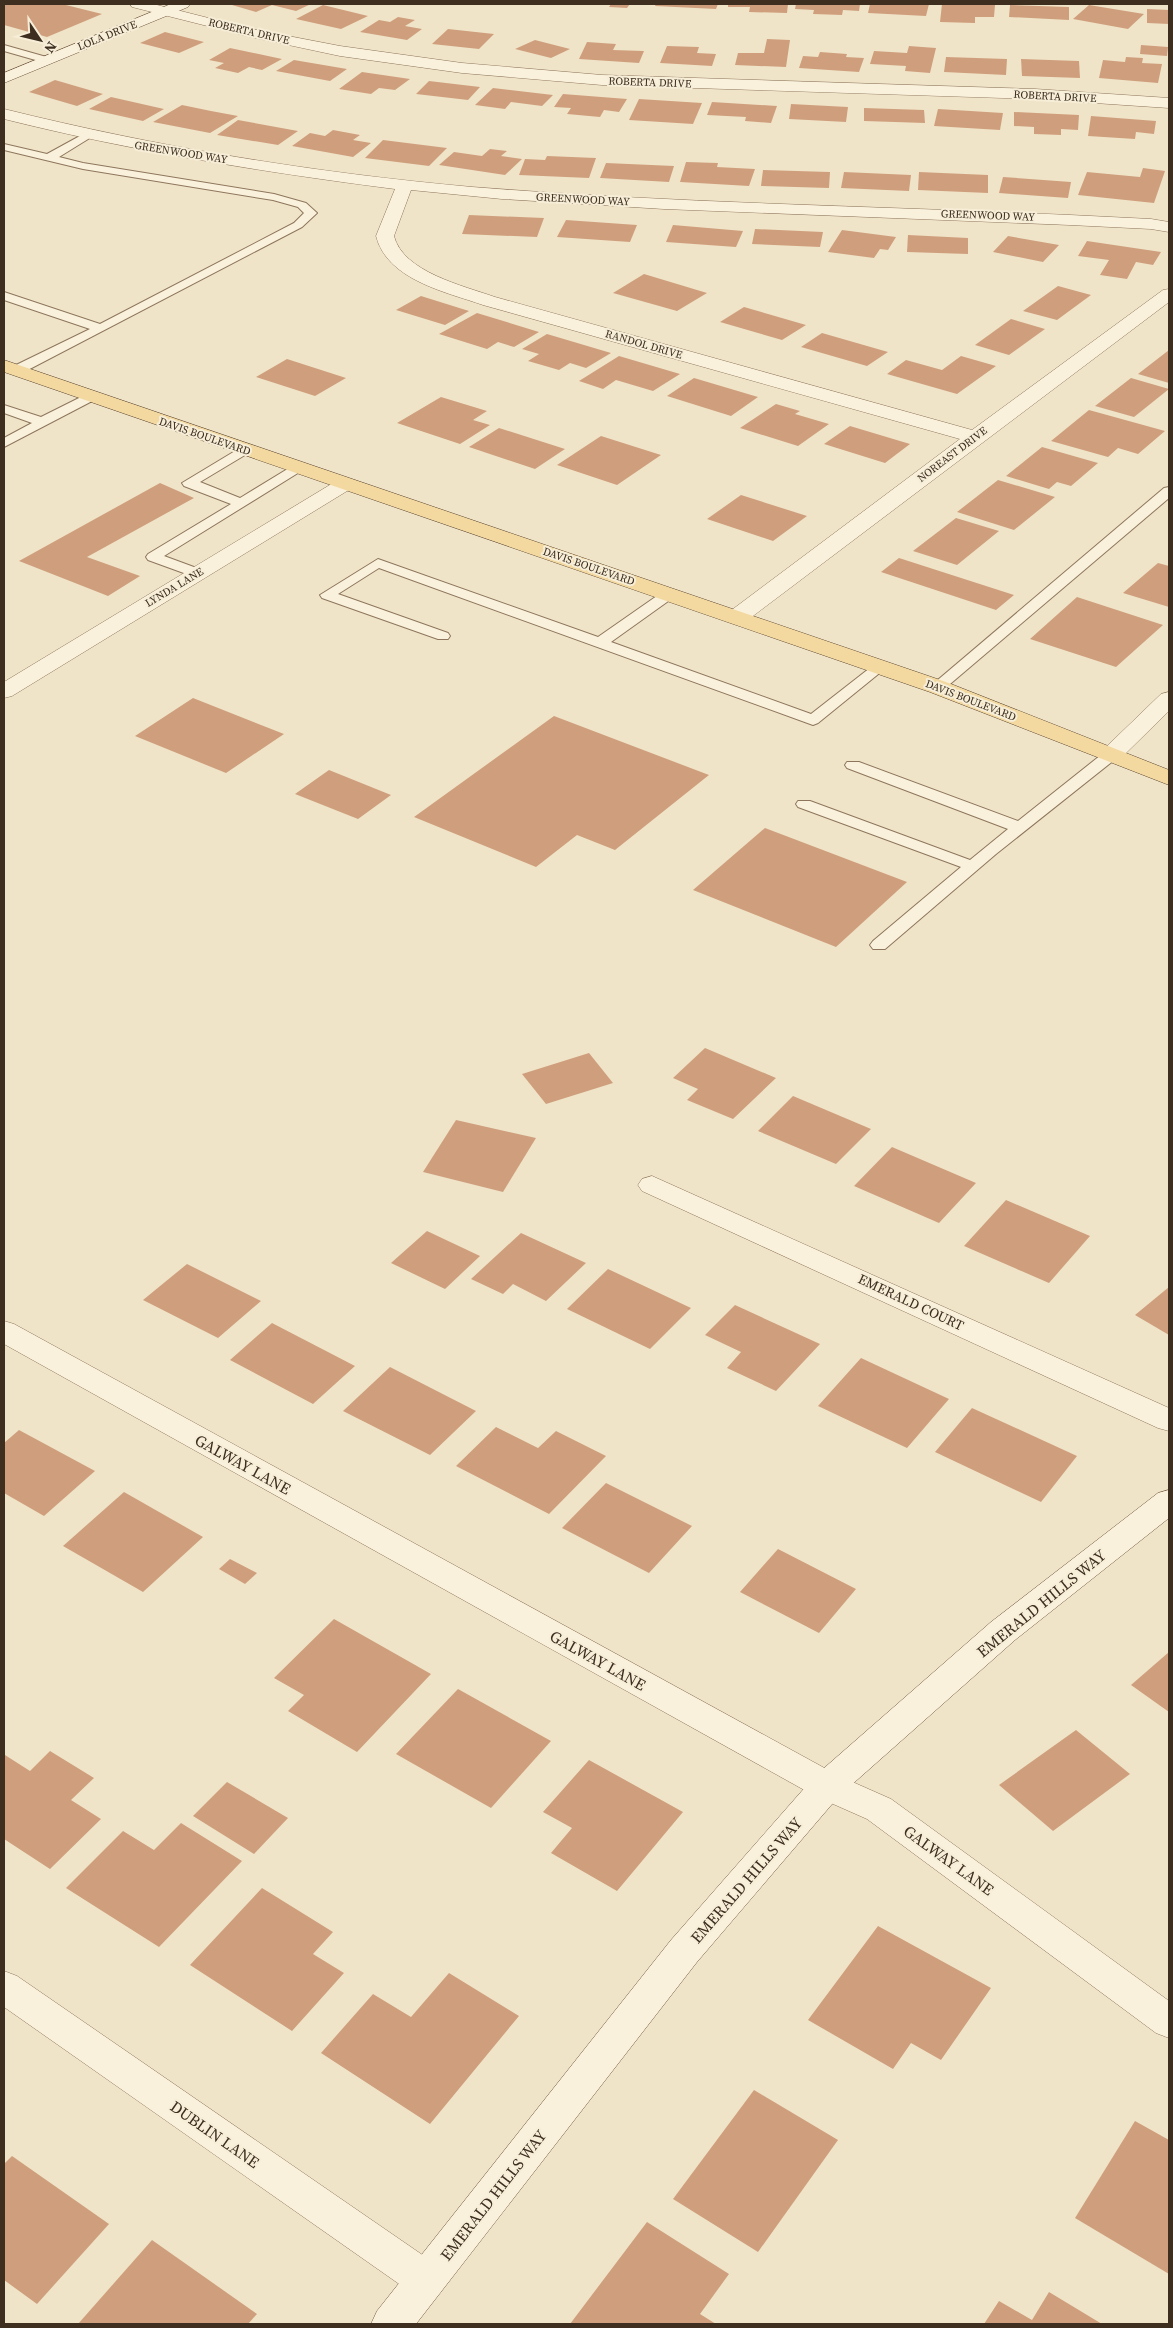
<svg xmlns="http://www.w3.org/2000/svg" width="1173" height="2328" font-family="'Source Serif 4',serif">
<rect width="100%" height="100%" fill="#f0e4c8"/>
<!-- building -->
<g fill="#cf9f7d">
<path d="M4,4H62L102,14L47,37L4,25Z"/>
<path d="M236,4H311L296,11L272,5L256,12L232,5Z"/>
<path d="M611,4H630L627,8L609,7Z"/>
<path d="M656,4H718L716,9L655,6Z"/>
<path d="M728,4H788L787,13L749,12L750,7H728Z"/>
<path d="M796,4H860L859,11L843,10L842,15L813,14L814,10L795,9Z"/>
<path d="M870,4H929L926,16L868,13Z"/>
<path d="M942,4L995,5L994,17H975V23L940,22Z"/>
<path d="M323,5L368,16L341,29L296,19Z"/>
<path d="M1010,5L1069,7V20L1009,17Z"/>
<path d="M1089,5L1144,14L1128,29L1073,19Z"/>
<path d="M1147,9L1169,10V24L1147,23Z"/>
<path d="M398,17L415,20L405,26L422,29L407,40L360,32L379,20L390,22Z"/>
<path d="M448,29L494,34L479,49L432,44Z"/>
<path d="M165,32L204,42L179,53L140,43Z"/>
<path d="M767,39L790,40L786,67L735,65L738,53H764Z"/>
<path d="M535,40L570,49L551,58L515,49Z"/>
<path d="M587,42L616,44L613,50L644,51L639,63L579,59Z"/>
<path d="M1141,45L1168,47L1167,56L1140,54Z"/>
<path d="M667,46L699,47L697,53L716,54L712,66L660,63Z"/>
<path d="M909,46L936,48L930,73L905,71L906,66L870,64L874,51L907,53Z"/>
<path d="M230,48L282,59L262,70L249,67L238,73L215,68L224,63L209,60Z"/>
<path d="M820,52L847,54L846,57L864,58L859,72L799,68L803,56L818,57Z"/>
<path d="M946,57L1007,59L1006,75L944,72Z"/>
<path d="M1126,57L1143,58L1142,63L1162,64L1158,83L1099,78L1103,60L1125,62Z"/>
<path d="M1021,59L1079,61L1080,78L1022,76Z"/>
<path d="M294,60L347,69L330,81L276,71Z"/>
<path d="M362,72L410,79L395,90L379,88L371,94L339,89Z"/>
<path d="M55,80L103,94L77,106L29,92Z"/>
<path d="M429,81L480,87L468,100L416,94Z"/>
<path d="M493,88L553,95L542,106L511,102L505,109L475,105Z"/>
<path d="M563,94L627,99L619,112L604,110L600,117L567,114L571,108L554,107Z"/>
<path d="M111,97L164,109L143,121L89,109Z"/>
<path d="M639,99L702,103L693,124L629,120Z"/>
<path d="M712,102L777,106L771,123L745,121L746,117L707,115Z"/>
<path d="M791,104L848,107L846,122L789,119Z"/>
<path d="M182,105L211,111L238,116L210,133L153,122Z"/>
<path d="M864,108L924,110L925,123L864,121Z"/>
<path d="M938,109L1003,113L1000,130L934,126Z"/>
<path d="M1014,112L1079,115L1078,130L1061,129V135L1034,134V127L1014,126Z"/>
<path d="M1091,116L1156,121L1154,134L1136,132L1135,139L1088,136Z"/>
<path d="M238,120L298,131L278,145L217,135Z"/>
<path d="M333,130L360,135L353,140L371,143L353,157L292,146L310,133L325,136Z"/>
<path d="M383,140L447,148L429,166L365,158Z"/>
<path d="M490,149L507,151L501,156L522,159L505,175L439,165L454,152L482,156Z"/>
<path d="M547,156L596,158L589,178L519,175L525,159L545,160Z"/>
<path d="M686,162L718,163L717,167L755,169L749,186L680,182Z"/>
<path d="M606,163L674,166L669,182L600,178Z"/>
<path d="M1143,168L1165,171L1154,203L1078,195L1087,172L1140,177Z"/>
<path d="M763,170L830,172L829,188L761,186Z"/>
<path d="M844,172L911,175L909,191L841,188Z"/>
<path d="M919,172L988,175V193L918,190Z"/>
<path d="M1003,177L1071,182L1068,198L999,193Z"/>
<path d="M469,215L544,218L537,237L462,234Z"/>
<path d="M566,220L637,225L630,242L557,237Z"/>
<path d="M673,225L743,231L736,247L666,242Z"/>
<path d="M755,229L823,232L820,247L752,244Z"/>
<path d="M842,230L896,237L888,250L880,249L874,258L828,252Z"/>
<path d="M908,235L968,238V254L907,252Z"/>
<path d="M1008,236L1059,245L1043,262L993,252Z"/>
<path d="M1087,241L1161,252L1153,265L1136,262L1127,279L1100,275L1109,260L1078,256Z"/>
<path d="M644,274L707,293L677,311L613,293Z"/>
<path d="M1058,286L1091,295L1057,320L1023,311Z"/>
<path d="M421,296L469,311L445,325L396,310Z"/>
<path d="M744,307L806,325L782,340L720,322Z"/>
<path d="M477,313L539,332L514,347L498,342L487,349L439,334Z"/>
<path d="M1011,319L1045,329L1009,355L975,345Z"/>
<path d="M822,333L888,352L867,366L801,347Z"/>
<path d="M547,334L611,353L586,368L570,363L559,370L528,361L539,354L522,349Z"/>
<path d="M1169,350V383L1138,374Z"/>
<path d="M619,356L680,374L653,391L616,380L603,389L579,381Z"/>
<path d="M961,356L996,366L957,394L887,374L906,360L942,370Z"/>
<path d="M287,359L346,378L315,396L256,377Z"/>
<path d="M694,378L758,397L731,416L667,396Z"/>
<path d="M1131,378L1169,389L1134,417L1095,406Z"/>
<path d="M441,397L487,411L473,420L490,425L460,444L397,423Z"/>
<path d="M776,404L800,411L795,414L829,424L798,446L740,428Z"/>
<path d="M1089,410L1165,431L1138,454L1118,448L1108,457L1051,441Z"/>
<path d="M850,426L910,444L885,463L824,444Z"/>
<path d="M499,428L565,449L535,469L469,447Z"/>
<path d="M601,436L661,455L617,485L557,465Z"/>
<path d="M1042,447L1098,463L1071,486L1057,482L1049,489L1006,476Z"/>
<path d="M998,480L1055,497L1014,530L957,512Z"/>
<path d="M160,483L194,498L87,557L140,576L108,596L19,561Z"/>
<path d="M741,495L807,516L773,541L707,519Z"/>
<path d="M956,518L999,531L957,565L913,551Z"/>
<path d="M899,558L1014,595L996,610L881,572Z"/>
<path d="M1158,563L1169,566V607L1123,593Z"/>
<path d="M1077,597L1163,625L1116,667L1030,639Z"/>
<path d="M193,698L284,734L226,773L135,736Z"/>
<path d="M554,716L709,775L615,850L577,835L536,867L414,817Z"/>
<path d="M329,770L391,795L358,819L295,794Z"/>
<path d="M765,828L907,882L836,947L693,890Z"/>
<path d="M705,1048L776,1078L733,1119L687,1100L698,1089L673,1078Z"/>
<path d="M589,1053L613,1083L546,1104L522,1074Z"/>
<path d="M793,1096L871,1129L836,1164L758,1131Z"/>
<path d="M456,1120L536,1138L503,1192L423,1172Z"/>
<path d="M892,1147L976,1183L939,1223L854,1186Z"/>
<path d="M1006,1200L1090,1236L1049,1283L964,1246Z"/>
<path d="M427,1231L480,1256L445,1289L391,1263Z"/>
<path d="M521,1233L586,1263L546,1301L513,1284L503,1294L471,1279Z"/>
<path d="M187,1264L261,1301L218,1338L143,1300Z"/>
<path d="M608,1269L691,1308L650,1349L567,1309Z"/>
<path d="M1169,1287V1335L1135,1315Z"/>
<path d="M735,1305L820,1344L776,1391L727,1368L741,1352L705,1335Z"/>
<path d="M272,1323L355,1366L313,1404L230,1360Z"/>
<path d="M861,1358L949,1399L907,1448L818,1406Z"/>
<path d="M390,1367L476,1411L430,1455L343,1411Z"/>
<path d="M972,1408L1077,1456L1041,1502L935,1452Z"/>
<path d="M496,1427L538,1448L556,1431L606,1456L549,1514L456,1466Z"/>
<path d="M19,1430L95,1471L44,1516L4,1493V1443Z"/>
<path d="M606,1483L692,1526L649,1573L562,1528Z"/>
<path d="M124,1492L203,1537L143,1592L63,1546Z"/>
<path d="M778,1549L856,1589L819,1633L740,1592Z"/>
<path d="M230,1559L257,1573L245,1584L219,1569Z"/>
<path d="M334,1619L431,1674L357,1752L288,1711L304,1695L274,1678Z"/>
<path d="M1169,1652V1712L1131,1685Z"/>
<path d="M458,1689L551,1741L491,1808L396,1754Z"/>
<path d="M1076,1730L1130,1774L1053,1831L999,1785Z"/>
<path d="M50,1751L94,1778L71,1800L101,1819L50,1869L4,1839V1757L5,1755L30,1771Z"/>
<path d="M589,1760L683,1812L617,1891L551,1853L572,1828L543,1812Z"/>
<path d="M227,1782L288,1818L254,1854L193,1816Z"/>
<path d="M181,1823L242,1861L159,1947L66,1888L123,1831L154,1850Z"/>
<path d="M262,1888L333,1932L313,1954L344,1973L292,2031L190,1965Z"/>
<path d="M878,1926L991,1988L941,2060L911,2043L893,2069L808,2020Z"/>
<path d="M449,1973L519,2016L430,2124L321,2053L373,1994L411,2017Z"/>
<path d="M754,2090L838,2140L758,2252L673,2199Z"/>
<path d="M1135,2121L1169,2140V2274L1075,2218Z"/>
<path d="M12,2156L109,2224L37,2304L4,2280V2164Z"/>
<path d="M647,2222L729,2274L700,2314L716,2324H570Z"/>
<path d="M152,2240L257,2314L248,2324H78Z"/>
<path d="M1049,2292L1102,2324H984L999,2301L1032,2320Z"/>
</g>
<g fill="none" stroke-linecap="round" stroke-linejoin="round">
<!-- lane casing -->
<g stroke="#8d765c" stroke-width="2">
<g id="lane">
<path d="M4,45L50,58L51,60L46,63L4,51Z"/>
<path d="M89,131L94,134L93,136L59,157L83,163L274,194L306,203L317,213L302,227L22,373H12L11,370L12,367L90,329L4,300V292L100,324L294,223L304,213L298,207L273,200L83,169L4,150V144L47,154Z"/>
<path d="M91,392L96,393L97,396L96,399L4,447V438L32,423L4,413V405L41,417Z"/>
<path d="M245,445L252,449L250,452L200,482L240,498L294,465H304L306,468L164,556L202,570L204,573L202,576H192L148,560L146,557L148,554L231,504L184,486L182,483Z"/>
<path d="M1169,487V498L943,690H933L930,687L933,684L1164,488Z"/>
<path d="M378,559L598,637L664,591H674L676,594L674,597L611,642L811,714L875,664H885L887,667L818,723L813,725L379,568L338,594L448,633L450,636L448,639H438L322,598L320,595Z"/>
<path d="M1112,749L1118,751L1120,754L1118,757L996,854L885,949H873L870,945L873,941L961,867L798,807L796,804L798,801H810L970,860L1008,829L847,768L845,765L847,762H859L1018,821L1106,751Z"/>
</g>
</g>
<!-- street casing -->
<g stroke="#8d765c" stroke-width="1">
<g id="street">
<path d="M130,4H153L252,29L340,46L462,63L602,75L1035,89L1169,98V108L1035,99L602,85L462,73L340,56L251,37L132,7Z"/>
<path d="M4,109C157,147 315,173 472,187C671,203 871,206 1070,215L1151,219L1169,222V232L1151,229L1070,225L664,209L502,199L411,190L394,236C403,272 464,286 495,297L972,430L1163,290L1169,289V302L745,622L737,623L729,622L726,617L729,612L960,439L483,305C446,292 387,280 376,236L395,189C263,172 132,151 4,119Z"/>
<path d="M345,478L352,480L355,484L352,488L12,696L4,698V682L338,480Z"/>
<path d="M1169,692V711L1120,759L1112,761L1104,759L1101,754L1104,749L1161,694Z"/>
<path d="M652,1176L1169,1408V1431L1158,1428L642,1191L638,1185L642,1179Z"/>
<path d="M4,1321L14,1324L839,1776L891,1799L1169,2001V2038L1156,2033L867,1819L815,1796L4,1344Z"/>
<path d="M4,1971L17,1976L440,2267L446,2280L440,2293L426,2299L412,2293L4,2007Z"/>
</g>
</g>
<!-- secondary casing -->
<g stroke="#6f573f" stroke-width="1">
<g id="secondary">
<path d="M171,4H190L188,7L4,83V73Z"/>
<path d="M1169,1490V1518L1015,1640L839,1796L697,1962L416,2324H371L377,2311L671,1940L815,1776L991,1622L1158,1493Z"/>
</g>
</g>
<!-- primary casing -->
<g stroke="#5b4430" stroke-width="1">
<path id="primary" d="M4,360L946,682L1169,770V785L930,692L4,372Z"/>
</g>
<!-- lane -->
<use href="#lane" fill="#faf1dc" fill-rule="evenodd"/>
<!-- street -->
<use href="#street" fill="#faf1dc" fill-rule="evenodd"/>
<!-- secondary -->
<use href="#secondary" fill="#faf1dc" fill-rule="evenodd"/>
<!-- primary -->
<use href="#primary" fill="#f3d9a0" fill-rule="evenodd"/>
</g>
<g text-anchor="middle" stroke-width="4" stroke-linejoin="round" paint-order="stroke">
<!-- far-street labels -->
<g font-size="11" fill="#3d2e20" stroke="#f7eed8">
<text transform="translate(249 31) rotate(13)" y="4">ROBERTA DRIVE</text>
<text transform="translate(107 35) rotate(-22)" y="4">LOLA DRIVE</text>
<text transform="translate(650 82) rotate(2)" y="4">ROBERTA DRIVE</text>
<text transform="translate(1055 96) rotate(3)" y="4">ROBERTA DRIVE</text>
<text transform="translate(181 152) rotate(9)" y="4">GREENWOOD WAY</text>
<text transform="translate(583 199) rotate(3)" y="4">GREENWOOD WAY</text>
<text transform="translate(988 215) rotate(2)" y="4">GREENWOOD WAY</text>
<text transform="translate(644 344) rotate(16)" y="4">RANDOL DRIVE</text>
<text transform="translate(205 436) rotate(19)" y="4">DAVIS BOULEVARD</text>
<text transform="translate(952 454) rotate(-37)" y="4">NOREAST DRIVE</text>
<text transform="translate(589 566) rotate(19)" y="4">DAVIS BOULEVARD</text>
<text transform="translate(174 587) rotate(-31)" y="4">LYNDA LANE</text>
<text transform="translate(971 700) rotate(21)" y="4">DAVIS BOULEVARD</text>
</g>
<!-- street labels -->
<g font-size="14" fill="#3d2e20" stroke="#f7eed8">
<text transform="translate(911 1302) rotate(25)" y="5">EMERALD COURT</text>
</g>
<!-- near-street labels -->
<g font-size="16" fill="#3d2e20" stroke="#f7eed8">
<text transform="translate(243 1464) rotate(29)" y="6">GALWAY LANE</text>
<text transform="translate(1041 1603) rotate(-39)" y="6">EMERALD HILLS WAY</text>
<text transform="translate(598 1660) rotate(29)" y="6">GALWAY LANE</text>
<text transform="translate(949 1860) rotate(36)" y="6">GALWAY LANE</text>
<text transform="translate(746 1880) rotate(-49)" y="6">EMERALD HILLS WAY</text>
<text transform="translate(215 2134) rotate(35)" y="6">DUBLIN LANE</text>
<text transform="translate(493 2195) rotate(-52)" y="6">EMERALD HILLS WAY</text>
</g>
</g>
<!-- border -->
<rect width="1173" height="2328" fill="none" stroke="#3d2e20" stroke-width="10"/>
<!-- north arrow -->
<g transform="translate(40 40) rotate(125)" stroke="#f7eed8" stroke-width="4" paint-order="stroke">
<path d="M0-4L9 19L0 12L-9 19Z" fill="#3d2e20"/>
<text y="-8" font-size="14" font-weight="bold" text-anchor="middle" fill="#3d2e20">N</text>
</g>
</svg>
